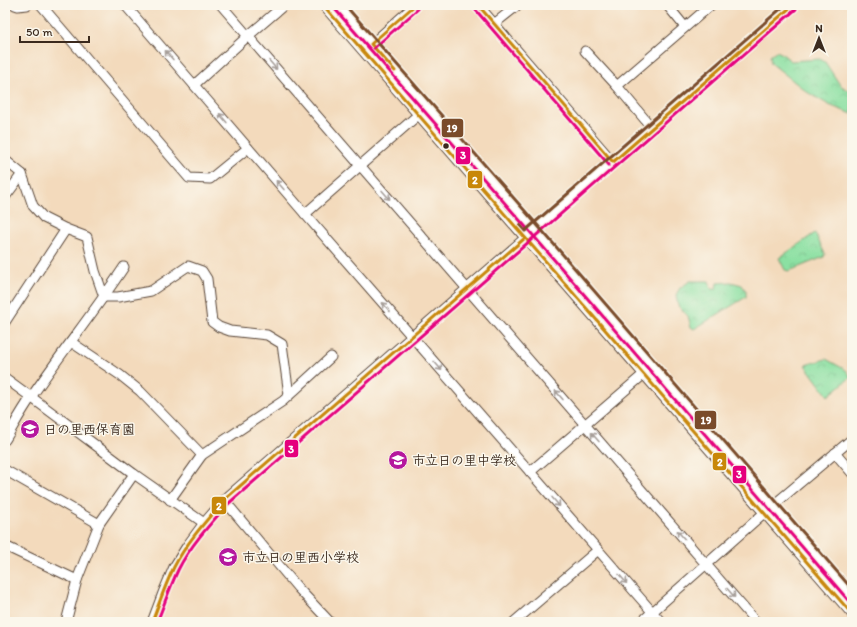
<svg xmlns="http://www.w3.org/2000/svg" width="857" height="627" font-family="Itim,'Klee One',sans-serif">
<defs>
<pattern id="park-crowns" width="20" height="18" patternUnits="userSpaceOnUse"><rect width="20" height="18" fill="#8be0a2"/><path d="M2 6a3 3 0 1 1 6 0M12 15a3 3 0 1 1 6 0" fill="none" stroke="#79c08b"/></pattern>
</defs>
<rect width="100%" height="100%" fill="#fbf7ec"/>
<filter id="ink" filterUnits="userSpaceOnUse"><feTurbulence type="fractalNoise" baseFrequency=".025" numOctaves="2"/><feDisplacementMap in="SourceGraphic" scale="8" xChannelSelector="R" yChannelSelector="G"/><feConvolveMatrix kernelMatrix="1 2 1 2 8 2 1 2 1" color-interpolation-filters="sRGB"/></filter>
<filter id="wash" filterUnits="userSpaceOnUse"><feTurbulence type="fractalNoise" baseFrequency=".012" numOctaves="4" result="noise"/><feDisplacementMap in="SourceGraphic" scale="16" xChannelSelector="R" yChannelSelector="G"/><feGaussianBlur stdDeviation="0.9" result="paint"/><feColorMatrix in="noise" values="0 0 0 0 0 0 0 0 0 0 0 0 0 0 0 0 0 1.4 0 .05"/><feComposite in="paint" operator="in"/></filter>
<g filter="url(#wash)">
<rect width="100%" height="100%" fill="#f3dabc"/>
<!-- park -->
<g fill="url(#park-crowns)" stroke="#638560">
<path d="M776,51L781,53L791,61L820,59L825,62L840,85L852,93V114L829,105L807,92L771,63L770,55Z"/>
<path d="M815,233L825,254L824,257L789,271L785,270L779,258Z"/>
<path d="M690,281H709L711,289H716L717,283L731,282L742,285L746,291V297L694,329L691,327L688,316L678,306L676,295L680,288Z"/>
<path d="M826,359L846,370L851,377L828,396L805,365Z"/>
</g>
</g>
<g filter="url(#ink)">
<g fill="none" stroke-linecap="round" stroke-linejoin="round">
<!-- minor casing -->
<g stroke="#574436" stroke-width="11">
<g id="minor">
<path d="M15,5L18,6L27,5"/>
<path d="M41,5L189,178L210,179L248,148"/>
<path d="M125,5L194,85L305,214L661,622"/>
<path d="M221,5L756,622"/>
<path d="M323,5L852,614"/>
<path d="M338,5L535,230L852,597"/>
<path d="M478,5L613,162"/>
<path d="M667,5L685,27"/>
<path d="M494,24L518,5"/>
<path d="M367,48L415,5"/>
<path d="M585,51L617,86L652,128"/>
<path d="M194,85L248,36L284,5"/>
<path d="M617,86L711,5"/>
<path d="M5,160L22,174L33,206L44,218L66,229L87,237L95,271L104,297"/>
<path d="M5,197L22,174"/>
<path d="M305,214L418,115"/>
<path d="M104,297H118L151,291L188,266L202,271L207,279L212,322L219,327L230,331L267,335L282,344L289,395"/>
<path d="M5,322L66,229"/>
<path d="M71,342L120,375L140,391L202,455"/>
<path d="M5,378L31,397L134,474L204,523"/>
<path d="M5,440C14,425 22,410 32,396C62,352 95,311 124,267"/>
<path d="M835,453L852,473"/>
<path d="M5,470L99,524"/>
<path d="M530,472L644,374"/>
<path d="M170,500L202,455L283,401L331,357"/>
<path d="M224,500L298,588L330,622"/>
<path d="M5,546L77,580"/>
<path d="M5,622H6"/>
<path d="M66,622L77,580L99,524L134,474"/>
<path d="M152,622L163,593L174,567L187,546L204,523L224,500L793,5"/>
<path d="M514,622L598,550"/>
<path d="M641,622L764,513L852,439"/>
</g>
</g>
<!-- minor -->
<use href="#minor" stroke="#fff" stroke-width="9"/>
<!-- bus-1 casing -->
<g stroke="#fbf7ec" stroke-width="6">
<g id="bus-1">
<path d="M323,5L852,614"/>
<path d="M478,5L613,162L793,5"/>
<path d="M395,71L371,44L415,5"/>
<path d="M152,622C159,604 165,585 174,567C187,542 206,521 224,500L525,238"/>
</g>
</g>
<!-- bus-2 casing -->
<g stroke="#fbf7ec" stroke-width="6">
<g id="bus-2">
<path d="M334,8L531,233L848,600"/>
<path d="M474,8L609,165"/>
<path d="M374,48L418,9"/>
<path d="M157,622C164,605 170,587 178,570C190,546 210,524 228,504L796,9"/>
</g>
</g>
<!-- bus-3 casing -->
<g stroke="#fbf7ec" stroke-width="6">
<g id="bus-3">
<path d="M345,5L539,227L852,589"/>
<path d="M520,225L525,231L785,5"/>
</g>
</g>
<!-- bus-1 -->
<use href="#bus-1" stroke="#c88708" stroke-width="3"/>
<!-- bus-2 -->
<use href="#bus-2" stroke="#e5007d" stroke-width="3"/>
<!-- bus-3 -->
<use href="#bus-3" stroke="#7a4b2a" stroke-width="3"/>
</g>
<!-- one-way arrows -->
<defs><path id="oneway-shaft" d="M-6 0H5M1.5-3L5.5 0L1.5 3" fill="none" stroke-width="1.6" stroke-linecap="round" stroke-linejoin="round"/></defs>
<g stroke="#a79f9a">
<use href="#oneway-shaft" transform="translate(169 55) rotate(-131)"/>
<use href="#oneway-shaft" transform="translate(273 65) rotate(49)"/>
<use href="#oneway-shaft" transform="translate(223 118) rotate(-130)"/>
<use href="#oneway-shaft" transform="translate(280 185) rotate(-131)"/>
<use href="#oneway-shaft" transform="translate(386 195) rotate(49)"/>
<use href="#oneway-shaft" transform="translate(386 307) rotate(-131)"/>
<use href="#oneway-shaft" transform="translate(438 366) rotate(49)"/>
<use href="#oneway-shaft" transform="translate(559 395) rotate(-131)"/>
<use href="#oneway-shaft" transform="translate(595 437) rotate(-131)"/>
<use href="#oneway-shaft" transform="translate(556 502) rotate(49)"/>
<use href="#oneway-shaft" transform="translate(681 535) rotate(-131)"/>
<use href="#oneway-shaft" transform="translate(623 579) rotate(49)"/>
<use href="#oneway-shaft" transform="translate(731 593) rotate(49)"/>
</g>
</g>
<!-- icons -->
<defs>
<g id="school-disc" transform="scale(1)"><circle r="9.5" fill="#b5179e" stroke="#fbf7ec"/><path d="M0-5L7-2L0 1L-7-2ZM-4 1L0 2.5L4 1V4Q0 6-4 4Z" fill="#fff"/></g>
</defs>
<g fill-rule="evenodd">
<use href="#school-disc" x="30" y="429"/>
<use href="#school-disc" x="398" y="460"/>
<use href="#school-disc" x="228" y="557"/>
</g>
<!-- markers -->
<circle fill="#3b2a1e" stroke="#fbf7ec" stroke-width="1.5" cx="446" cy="146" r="3.5"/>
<g text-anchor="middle" stroke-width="3" stroke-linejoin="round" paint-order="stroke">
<!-- poi labels -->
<g font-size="13" font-weight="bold" fill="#3b2a1e" stroke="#fbf7ec" text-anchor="start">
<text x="44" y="434">日の里西保育園</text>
<text x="412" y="465">市立日の里中学校</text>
<text x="242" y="562">市立日の里西小学校</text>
</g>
</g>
<g stroke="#fbf7ec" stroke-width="1.5">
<rect x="441" y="118" width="23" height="20" rx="4" fill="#7a4b2a"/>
<rect x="455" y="146" width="16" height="19" rx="4" fill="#e5007d"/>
<rect x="467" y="170" width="16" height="19" rx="4" fill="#c88708"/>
<rect x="694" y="410" width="23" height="20" rx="4" fill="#7a4b2a"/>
<rect x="284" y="439" width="15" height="19" rx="4" fill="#e5007d"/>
<rect x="712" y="452" width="15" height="19" rx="4" fill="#c88708"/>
<rect x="732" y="465" width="15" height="19" rx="4" fill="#e5007d"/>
<rect x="211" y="496" width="16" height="19" rx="4" fill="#c88708"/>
</g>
<g font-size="11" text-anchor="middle" font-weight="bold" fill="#fff">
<text x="452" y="132">19</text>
<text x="463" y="159">3</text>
<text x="475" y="184">2</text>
<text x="706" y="424">19</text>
<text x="291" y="453">3</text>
<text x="720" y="466">2</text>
<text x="739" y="478">3</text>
<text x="219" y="510">2</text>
</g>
<!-- margin -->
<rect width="857" height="627" fill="none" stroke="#fbf7ec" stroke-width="20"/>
<!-- north arrow -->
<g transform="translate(819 38)" stroke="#fbf7ec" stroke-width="3" paint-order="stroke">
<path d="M0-3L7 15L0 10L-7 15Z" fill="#3b2a1e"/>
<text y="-6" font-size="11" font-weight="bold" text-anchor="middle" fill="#3b2a1e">N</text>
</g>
<!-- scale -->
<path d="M20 36v6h69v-6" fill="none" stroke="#3b2a1e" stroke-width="2"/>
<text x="26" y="36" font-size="12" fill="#3b2a1e" stroke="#fbf7ec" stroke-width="3" paint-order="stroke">50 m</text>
</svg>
